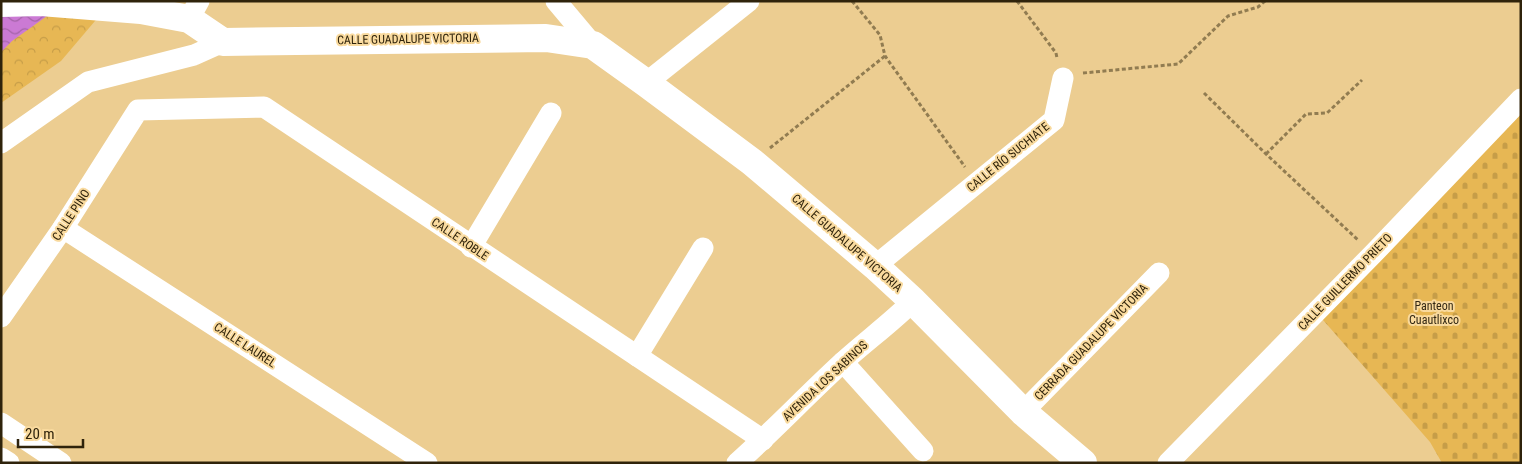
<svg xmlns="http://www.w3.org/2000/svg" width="1522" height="464" font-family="'Roboto Condensed',sans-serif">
<defs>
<pattern id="forest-crowns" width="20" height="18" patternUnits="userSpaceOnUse" patternTransform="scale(1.25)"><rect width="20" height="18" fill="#e7b754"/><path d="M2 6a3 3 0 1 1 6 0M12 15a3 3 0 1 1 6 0" fill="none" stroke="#c69d48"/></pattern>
<pattern id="cemetery-stones" width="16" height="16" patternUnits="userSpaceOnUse" patternTransform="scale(1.25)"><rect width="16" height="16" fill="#e7b754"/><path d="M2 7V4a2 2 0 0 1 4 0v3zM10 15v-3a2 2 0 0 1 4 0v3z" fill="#c69d48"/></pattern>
<pattern id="water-waves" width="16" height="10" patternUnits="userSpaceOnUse" patternTransform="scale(1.25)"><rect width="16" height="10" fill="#cb7ad4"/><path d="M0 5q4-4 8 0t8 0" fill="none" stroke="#a564aa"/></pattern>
</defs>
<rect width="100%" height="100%" fill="#eccd91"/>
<!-- forest -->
<path fill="url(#forest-crowns)" d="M1,1H112L61,61L1,103Z"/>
<!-- cemetery -->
<path fill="url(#cemetery-stones)" d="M1521,99V463H1442L1430,442L1316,312Z"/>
<!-- water -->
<path fill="url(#water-waves)" d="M68,1L12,41L1,52V7Z"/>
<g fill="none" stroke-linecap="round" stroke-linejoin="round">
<!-- path -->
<g stroke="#917c51" stroke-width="3" stroke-dasharray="4 2.5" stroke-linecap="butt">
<path d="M852,1L880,35L885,56L965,167"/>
<path d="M1017,1L1056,53L1057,58"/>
<path d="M1083,73L1178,64L1228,16L1258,7L1265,1"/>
<path d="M1204,93L1266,154L1358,240"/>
<path d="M770,148L885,56"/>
<path d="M1266,154L1306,114L1327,113L1362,80"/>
</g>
<!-- minor -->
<g stroke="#fff" stroke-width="21">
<path d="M556,1L593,45"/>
<path d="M189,19L199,1"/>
<path d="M646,83L749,1"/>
<path d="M1,143L88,82L194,55L223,42"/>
<path d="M63,228L427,463"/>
<path d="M471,247L551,113"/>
<path d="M875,266L1054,120L1063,78"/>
<path d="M1,317L63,228L138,110L264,107L763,440"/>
<path d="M637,356L703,248"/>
<path d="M843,362L923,451"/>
<path d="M1023,412L1159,273"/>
<path d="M1,423L61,463"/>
<path d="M1,458L9,463"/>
<path d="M737,463C774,430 807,395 843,362C866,341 891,323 913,301"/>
<path d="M1168,463L1373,254L1521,99"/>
</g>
<!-- tertiary -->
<path stroke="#fff" stroke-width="28" d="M1,3L41,2L141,10L189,19L223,42L546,38L593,45L646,83L752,162L875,266L913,301L1023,412L1083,463"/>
</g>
<g text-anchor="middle" stroke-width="4" stroke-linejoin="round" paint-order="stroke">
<!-- street labels -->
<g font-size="12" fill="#2f230b" stroke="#f9da9e">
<text transform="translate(408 39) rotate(-1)" y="4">CALLE GUADALUPE VICTORIA</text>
<text transform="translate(1008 157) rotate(-39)" y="4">CALLE RÍO SUCHIATE</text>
<text transform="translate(71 215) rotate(-57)" y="4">CALLE PINO</text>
<text transform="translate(460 239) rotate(34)" y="4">CALLE ROBLE</text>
<text transform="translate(847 243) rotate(41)" y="4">CALLE GUADALUPE VICTORIA</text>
<text transform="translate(1345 282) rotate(-46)" y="4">CALLE GUILLERMO PRIETO</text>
<text transform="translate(1091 342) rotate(-46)" y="4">CERRADA GUADALUPE VICTORIA</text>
<text transform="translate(245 345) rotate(33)" y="4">CALLE LAUREL</text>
<text transform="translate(825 381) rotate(-43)" y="4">AVENIDA LOS SABINOS</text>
</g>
<!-- park labels -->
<g font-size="12" fill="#322713" stroke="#f9da9e">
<text x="1434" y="310">Panteon<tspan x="1434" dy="14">Cuautlixco</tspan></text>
</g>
</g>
<!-- border -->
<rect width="1522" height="464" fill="none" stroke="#2f230b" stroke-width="5"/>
<!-- scale -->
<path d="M18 439v8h65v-8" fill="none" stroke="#2f230b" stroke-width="2.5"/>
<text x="25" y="439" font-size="15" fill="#2f230b" stroke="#f9da9e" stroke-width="4" paint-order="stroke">20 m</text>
</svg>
